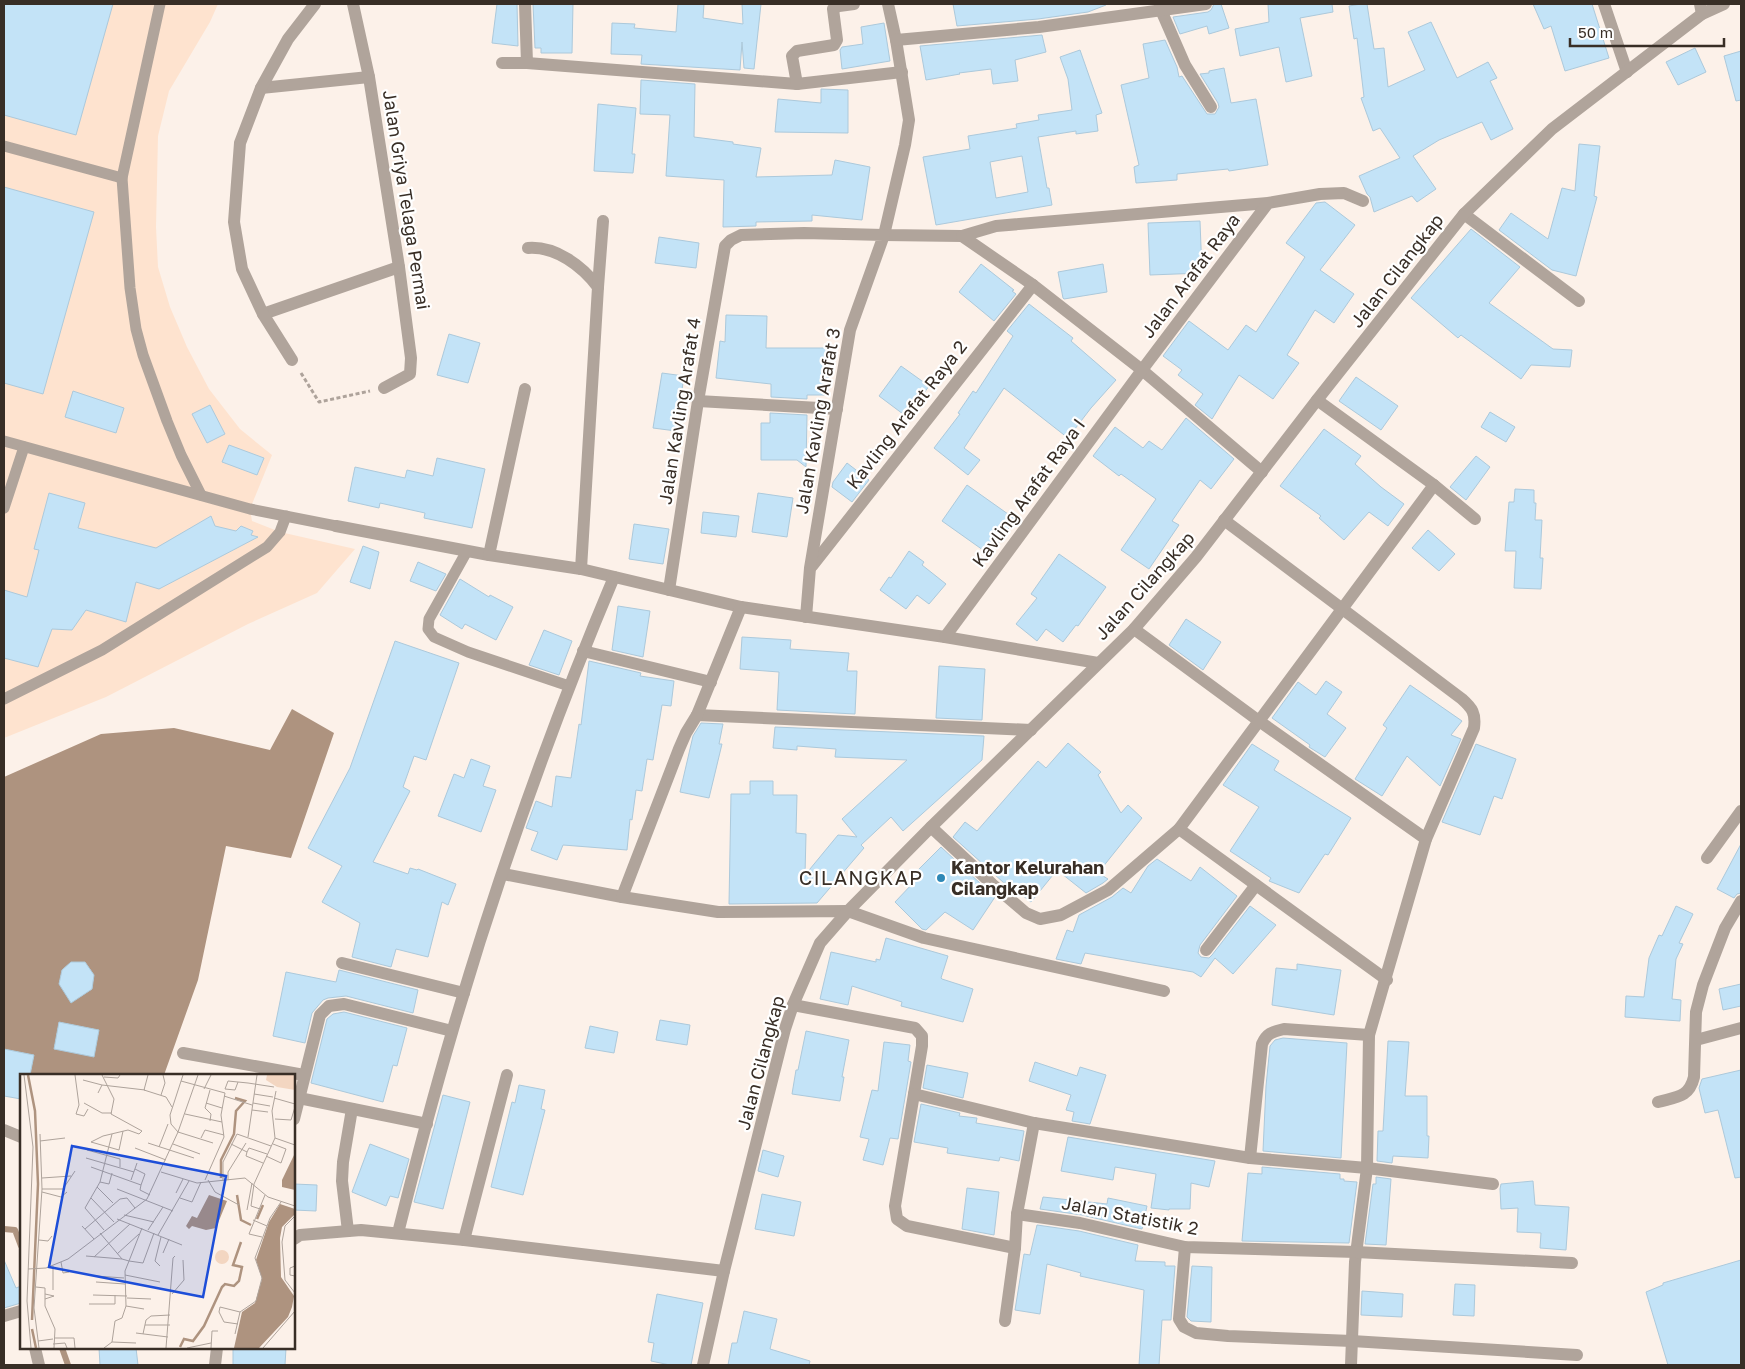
<svg xmlns="http://www.w3.org/2000/svg" width="1745" height="1369" font-family="'Golos Text',sans-serif">
<rect width="100%" height="100%" fill="#fcf1e9"/>
<!-- built -->
<path fill="#fee3cf" d="M4,4H218L210,22L169,91L158,136L156,227L158,267L170,307L187,347L209,389L240,429L272,455L250,509L252,521L280,532L355,549L317,593L248,624L106,697L4,738Z"/>
<!-- water -->
<path fill="#ae937f" fill-rule="evenodd" d="M292,709L334,733L291,858L226,846L198,980L164,1075H30L34,1055L4,1049V777L101,734L174,728L270,750ZM71,962H85L94,975L92,989L80,997L59,984L62,970ZM59,1022L99,1030L94,1056L54,1049Z"/>
<g fill="none" stroke-linecap="round" stroke-linejoin="round">
<!-- stream -->
<g stroke="#ae937f" stroke-width="6">
<path d="M4,1229L15,1230L21,1246"/>
<path d="M62,1348L68,1365"/>
</g>
</g>
<!-- building -->
<g fill="#c3e3f7" stroke="#acc9db" fill-rule="evenodd">
<path d="M4,4H113L76,135L4,115Z"/>
<path d="M497,4H517L518,46L492,43Z"/>
<path d="M533,4H573L572,53H541V48H535Z"/>
<path d="M678,4H704L703,18L743,24L742,4H761L754,69L744,68L742,42L740,70L641,64L642,55L611,54L612,23L635,24L634,28L676,32Z"/>
<path d="M953,4H1106V5L1088,12L1038,19L957,26Z"/>
<path d="M1214,4H1221L1229,28L1209,34L1207,26L1180,34L1173,17L1208,12L1211,10Z"/>
<path d="M1268,4H1332L1333,12L1300,18L1312,76L1286,82L1279,47L1240,56L1235,29L1269,22Z"/>
<path d="M1361,4H1367L1374,49L1384,48L1388,87L1425,70L1408,32L1431,22L1457,78L1488,62L1497,78L1490,81L1513,129L1491,140L1482,122L1439,140L1413,156L1436,189L1417,202L1412,196L1374,212L1370,197L1367,194L1359,176L1400,158L1380,128L1373,131L1361,98L1364,97L1357,38L1354,39L1349,6Z"/>
<path d="M1533,4H1592L1609,58L1565,71L1551,26L1544,29Z"/>
<path d="M884,23L890,61L842,69L840,50L842,47L863,44L861,27Z"/>
<path d="M1042,35L1046,52L1015,60L1018,81L993,84L991,69L959,73L960,74L926,80L920,46Z"/>
<path d="M1165,40L1177,67L1179,77L1182,76L1207,114H1215L1219,107L1218,103L1200,74L1209,73V71L1224,68L1231,103L1256,99L1268,165L1229,171L1228,169L1177,174V180L1136,183L1134,167L1139,165L1121,85L1149,78L1143,44Z"/>
<path d="M1695,48L1706,72L1678,85L1666,62Z"/>
<path d="M1080,50L1102,113L1096,115L1098,131L1076,134V131L1038,137L1047,188H1049L1052,205L936,225L923,157L970,149L968,136L1017,128L1016,124L1039,120L1038,115L1072,110L1068,79L1060,57ZM1022,156L1028,192L996,198L990,162Z"/>
<path d="M1741,51V100L1736,101L1724,56Z"/>
<path d="M641,80L695,84L694,137L733,142V144L761,148L756,177L832,175L835,160L870,167L862,220L812,215V221L756,222V226L723,227L724,180L666,176L670,115L640,114Z"/>
<path d="M821,89L848,90V133L775,132L778,99L821,103Z"/>
<path d="M598,104L636,108L632,154H635L633,173L594,171Z"/>
<path d="M1579,144L1600,146L1594,196L1597,197L1576,276L1552,270L1499,230L1511,213L1548,239L1562,188L1575,191Z"/>
<path d="M4,187L94,212L43,394L4,383Z"/>
<path d="M1325,202L1355,225L1320,270L1354,294L1334,323L1315,310L1287,355L1299,363L1273,399L1239,375L1212,419L1195,405L1203,394L1178,375L1182,370L1163,356L1189,321L1228,350L1246,325L1256,332L1305,257L1286,243L1316,203Z"/>
<path d="M1200,221L1202,273L1150,275L1148,223Z"/>
<path d="M1471,229L1520,267L1489,303L1553,349L1572,350L1570,367L1531,365L1521,379L1461,335L1458,338L1411,298Z"/>
<path d="M659,237L699,243L696,268L655,263Z"/>
<path d="M981,264L1014,290L1012,291L1016,294L994,321L959,292Z"/>
<path d="M1103,264L1107,292L1064,299L1063,298L1058,272Z"/>
<path d="M1029,304L1073,338L1071,341L1116,380L1091,408L1068,438L1004,388L964,448L980,460L968,475L934,448L960,414L958,413L973,391L976,393L1013,336L1007,331Z"/>
<path d="M726,315L767,316L766,348H829L828,395H807V399L771,397V384L716,378L720,341L725,342Z"/>
<path d="M449,334L480,343L468,383L437,375Z"/>
<path d="M901,366L929,386L907,417L879,396Z"/>
<path d="M662,373L684,376L676,431L653,428Z"/>
<path d="M1356,377L1398,406L1381,430L1339,401Z"/>
<path d="M73,391L124,408L116,433L65,417Z"/>
<path d="M210,405L225,434L207,443L192,414Z"/>
<path d="M1490,412L1515,427L1506,442L1481,427Z"/>
<path d="M770,413L807,415L806,467L797,460H761V423H770Z"/>
<path d="M1186,418L1234,459L1211,489L1200,480L1172,521L1179,525L1149,569L1121,550L1156,499L1121,474L1119,476L1093,456L1115,427L1143,448L1149,441L1162,450Z"/>
<path d="M1324,429L1361,456L1355,464L1381,487L1404,504L1388,526L1369,512L1344,540L1319,518L1321,516L1280,486Z"/>
<path d="M229,445L264,458L257,475L222,462Z"/>
<path d="M1476,456L1490,467L1466,500L1450,487Z"/>
<path d="M437,458L485,469L472,528L424,518L425,513L380,503L379,508L348,501L355,467L405,478L407,470L433,476Z"/>
<path d="M847,463L869,480L852,502L832,487L833,482Z"/>
<path d="M967,485L1015,519L990,555L942,521Z"/>
<path d="M1515,489L1534,490V503H1536L1535,520H1542L1540,558H1543L1541,589L1514,588L1516,551H1505L1509,502H1514Z"/>
<path d="M49,493L85,503L78,528L156,548L211,516L215,526L236,531L241,526L253,531L251,535L258,537L159,589L136,582L126,622L86,610L72,630L52,629L38,667L4,658V590L27,597L39,550L34,549Z"/>
<path d="M758,493L793,498L787,537L752,532Z"/>
<path d="M703,512L739,516L736,537L701,533Z"/>
<path d="M634,524L669,529L663,564L629,559Z"/>
<path d="M1428,530L1455,554L1439,571L1412,548Z"/>
<path d="M363,546L379,552L370,589L350,582Z"/>
<path d="M909,551L924,562L922,565L946,584L929,604L917,595L906,609L880,590L889,577L891,578Z"/>
<path d="M1059,554L1106,587L1078,626L1076,625L1063,642L1046,629L1037,641L1016,624L1037,598L1031,594Z"/>
<path d="M418,562L446,574L436,591L410,581Z"/>
<path d="M460,579L489,597L490,595L513,607L496,640L465,624L462,629L440,615Z"/>
<path d="M618,606L650,611L643,657L612,650Z"/>
<path d="M1186,619L1221,642L1203,670L1169,645Z"/>
<path d="M544,630L572,641L559,675L529,665Z"/>
<path d="M742,637L791,640L790,649L849,653L847,671H857L855,714L777,710L779,672L740,669Z"/>
<path d="M395,641L459,663L426,760L414,756L403,787L410,791L373,862L408,874L410,868L417,870L418,869L456,884L448,905L442,902L428,957L396,949L391,967L352,957L360,923L322,902L342,866L308,848L350,768Z"/>
<path d="M589,661L641,673L640,676L674,681L671,706L662,705L653,760L647,759L642,791L636,790L632,820L630,819L627,850L563,845L557,860L531,850L538,832L526,828L536,801L552,807L556,776L571,778L579,724L581,725Z"/>
<path d="M939,666L985,669L982,720L936,718Z"/>
<path d="M1326,681L1342,692L1327,714L1346,728L1325,757L1309,747L1310,745L1272,718L1298,682L1316,695Z"/>
<path d="M1410,685L1462,721L1451,735L1461,739L1440,786L1407,756L1382,796L1355,779L1387,728L1383,725Z"/>
<path d="M701,723L723,724L719,744H722L709,798L680,792L693,736Z"/>
<path d="M775,727L984,736L982,760L903,831L891,817L861,845L864,848L817,903L729,904L731,794H750V781H773V795H797L796,833L806,834L805,875L838,835L857,837L842,819L907,760L835,757L836,749L797,746V750L773,748Z"/>
<path d="M1068,743L1101,772L1098,775L1121,813L1128,805L1142,818L1098,873L1108,879L1103,883L1086,893L1057,870L1031,902L1005,882L1004,883L953,837L965,822L977,831L1038,761L1046,768Z"/>
<path d="M1252,744L1279,761L1274,770L1351,818L1328,855L1325,854L1299,893L1269,881L1271,878L1230,851L1259,807L1223,785Z"/>
<path d="M1476,744L1516,759L1502,799L1494,796L1480,835L1442,822Z"/>
<path d="M471,759L490,766L483,786L496,790L481,832L438,816L454,774L464,778Z"/>
<path d="M1741,844V893L1737,894L1734,898L1717,889Z"/>
<path d="M941,847L995,897L973,930L945,912L926,930L922,929L895,902L914,882L910,878Z"/>
<path d="M1157,859L1191,881L1200,867L1237,896L1200,945L1198,953L1201,957L1209,958L1212,955L1250,906L1276,925L1233,974L1215,958L1201,977L1193,972L1085,953L1081,964L1056,959L1067,930L1073,932L1079,915L1112,897L1123,888L1131,893L1148,866Z"/>
<path d="M1676,906L1693,914L1679,943L1683,944L1676,959L1672,999L1681,1000L1680,1021L1625,1017L1626,996L1644,997L1649,958L1659,935L1662,936Z"/>
<path d="M886,938L948,956L941,978L942,979L973,989L963,1022L901,1006L902,1002L852,986L848,1005L820,999L831,952L876,962V959L880,960Z"/>
<path d="M71,962H85L94,975L92,989L71,1003L59,984L62,970Z"/>
<path d="M1297,964L1341,970L1334,1015L1272,1005L1276,968L1297,970Z"/>
<path d="M339,970L418,990L413,1013L346,996L328,998L323,1000L312,1013L305,1043L273,1036L286,972L336,982Z"/>
<path d="M1741,984V1006L1723,1010L1719,989Z"/>
<path d="M344,1012L407,1028L397,1066L393,1065L383,1102L311,1083L327,1019L333,1014Z"/>
<path d="M660,1020L690,1025L687,1045L656,1040Z"/>
<path d="M59,1022L99,1030L94,1057L54,1049Z"/>
<path d="M590,1026L618,1032L614,1053L585,1048Z"/>
<path d="M806,1031L849,1040L842,1077H844L840,1101L792,1094L796,1070H798Z"/>
<path d="M1283,1038L1347,1043L1341,1158L1263,1151L1266,1086L1270,1046L1275,1040Z"/>
<path d="M1388,1041L1409,1042L1405,1096H1427V1136H1429L1428,1158L1393,1156L1392,1163L1377,1161L1378,1131H1383Z"/>
<path d="M884,1042L910,1045L908,1061L911,1062L898,1139L890,1138L883,1165L863,1160L869,1139L860,1137L872,1090L878,1091Z"/>
<path d="M4,1049L34,1055L30,1075H21V1099L4,1096Z"/>
<path d="M1035,1062L1077,1076L1080,1067L1106,1075L1090,1124L1072,1121L1074,1112L1066,1110L1071,1095L1029,1081Z"/>
<path d="M927,1065L968,1073L963,1098L923,1088Z"/>
<path d="M1741,1070V1177L1735,1178L1718,1110L1705,1113L1699,1088L1702,1079Z"/>
<path d="M519,1085L545,1090L541,1109L545,1110L523,1195L491,1187L512,1102L515,1103Z"/>
<path d="M443,1095L470,1102L443,1209L414,1202Z"/>
<path d="M921,1104L960,1113L959,1116L977,1118L976,1123L1024,1131L1019,1161L1000,1157L999,1161L947,1153L948,1148L914,1142Z"/>
<path d="M1068,1137L1215,1161L1209,1187L1191,1183L1190,1209H1169V1210L1151,1208L1156,1174L1115,1167L1113,1180L1061,1171Z"/>
<path d="M370,1144L409,1159L398,1198L390,1196L386,1206L352,1192Z"/>
<path d="M763,1150L784,1156L778,1177L758,1171Z"/>
<path d="M1262,1167L1340,1174V1179H1344V1181L1357,1182L1349,1243L1242,1241L1248,1173L1262,1174Z"/>
<path d="M1376,1177L1391,1179L1386,1245L1365,1244L1373,1184H1376Z"/>
<path d="M1533,1181L1535,1205L1569,1207L1566,1250L1540,1248L1541,1233L1517,1232L1518,1208L1501,1209L1500,1189L1501,1184Z"/>
<path d="M294,1184L317,1185L316,1211L294,1210Z"/>
<path d="M967,1188L999,1192L994,1235L962,1229Z"/>
<path d="M762,1194L801,1202L794,1236L755,1229Z"/>
<path d="M1043,1197L1107,1204L1108,1198L1147,1206L1142,1229L1082,1215L1040,1209Z"/>
<path d="M1037,1225L1079,1231L1138,1245L1135,1261L1165,1262V1266H1175L1171,1320H1162L1159,1365H1139L1144,1290L1080,1276L1081,1273L1047,1264L1040,1314L1015,1310L1024,1254L1030,1255Z"/>
<path d="M4,1260L16,1288L21,1286V1303L4,1308Z"/>
<path d="M1741,1260V1365H1668L1646,1292L1663,1285V1283Z"/>
<path d="M1192,1266L1212,1267L1211,1322L1191,1321L1187,1317Z"/>
<path d="M1455,1284L1475,1285L1474,1316L1453,1315Z"/>
<path d="M1362,1291L1403,1294L1402,1317L1361,1315Z"/>
<path d="M657,1294L703,1303L691,1365H670L651,1361L654,1343L648,1342Z"/>
<path d="M744,1311L777,1319L770,1349L810,1361L809,1365H728L732,1343H737Z"/>
<path d="M99,1348H136L138,1365H100Z"/>
<path d="M233,1348H286L285,1365H233Z"/>
</g>
<g fill="none" stroke-linecap="round" stroke-linejoin="round">
<!-- path -->
<path stroke="#aea39b" stroke-width="3" stroke-dasharray="4 2.5" stroke-linecap="butt" d="M301,373L319,402L370,391"/>
<!-- service -->
<g stroke="#b0a49b" stroke-width="11">
<path d="M160,4L122,178L130,288L136,329L143,355L167,421L181,455L201,495"/>
<path d="M4,146L122,178"/>
<path d="M4,441L250,509L336,526"/>
<path d="M4,508L24,447"/>
<path d="M467,551L429,619L428,629L434,637L468,652L569,686"/>
<path d="M4,699L102,650L267,547L280,532L286,516"/>
</g>
<!-- minor -->
<g stroke="#b0a49b" stroke-width="12">
<path d="M353,4L369,77L399,267L411,358L410,374L384,388"/>
<path d="M525,4L527,63"/>
<path d="M888,4L896,40L909,120L905,145L884,235L962,236L1033,285L1142,370L1262,472"/>
<path d="M1604,4L1627,72"/>
<path d="M1700,4L1702,14"/>
<path d="M1161,10L1185,65L1211,107"/>
<path d="M896,40L1039,27L1206,4"/>
<path d="M502,63H527L797,84L902,72"/>
<path d="M797,84L792,56L797,51L834,45L837,40L833,9L839,6L854,4"/>
<path d="M261,88L369,77"/>
<path d="M1464,214L1579,301"/>
<path d="M962,236L996,226L1268,203L1320,194L1344,193L1363,201"/>
<path d="M528,248C556,246 582,266 598,287L581,569"/>
<path d="M598,287L603,221"/>
<path d="M263,314L399,267"/>
<path d="M292,360L263,314L242,269L234,222L240,143L261,88L288,39L315,4"/>
<path d="M1317,400L1434,485L1475,519"/>
<path d="M698,401L837,409"/>
<path d="M1224,520L1462,699C1472,708 1476,713 1474,728L1426,839L1369,1035L1367,1168L1355,1262L1351,1365"/>
<path d="M336,526L489,555L581,569L741,607L945,637L1098,663"/>
<path d="M489,555L525,389"/>
<path d="M812,566L1033,285"/>
<path d="M669,590L698,401L725,246L731,240L741,235L804,233L884,235L850,330L810,568L806,617"/>
<path d="M1134,629L1259,721L1426,839"/>
<path d="M945,637L1142,370L1268,203"/>
<path d="M583,651L711,682"/>
<path d="M697,715L1031,730"/>
<path d="M931,827L992,884L1026,913L1040,919L1061,915L1108,890L1179,829L1434,485"/>
<path d="M1179,829L1387,980"/>
<path d="M1707,858L1741,811"/>
<path d="M503,874L622,897L718,912L848,911L924,938L1164,991"/>
<path d="M622,897L679,749L686,733L697,715L741,607"/>
<path d="M1206,950L1256,885"/>
<path d="M342,963L464,993"/>
<path d="M793,1005L915,1028L922,1036V1046L914,1094L1034,1123L1250,1158L1367,1168L1493,1184"/>
<path d="M1696,1040L1741,1028"/>
<path d="M183,1053L304,1075"/>
<path d="M914,1094L895,1206L897,1219L907,1226L1015,1248"/>
<path d="M299,1098L427,1124"/>
<path d="M1658,1102C1676,1097 1689,1098 1694,1077L1696,1012L1703,985L1725,928L1741,901"/>
<path d="M294,1119L320,1015L329,1006L344,1004L452,1031"/>
<path d="M4,1130L21,1137"/>
<path d="M1250,1158L1262,1044C1267,1033 1272,1032 1284,1029L1369,1035"/>
<path d="M1017,1214L1080,1223L1185,1247L1356,1252L1572,1263"/>
<path d="M348,1231L342,1181L343,1162L352,1109"/>
<path d="M398,1233C415,1165 433,1097 453,1029C498,876 552,724 614,577"/>
<path d="M464,1240L507,1075"/>
<path d="M1185,1247L1179,1319L1184,1327L1196,1333L1228,1336L1352,1341L1577,1355"/>
<path d="M1005,1321L1015,1248L1017,1214L1034,1123"/>
<path d="M35,1348L39,1365"/>
<path d="M215,1365L217,1348"/>
</g>
<!-- tertiary -->
<g stroke="#b0a49b" stroke-width="12">
<path d="M294,1239L300,1235L361,1230L464,1240L724,1271"/>
<path d="M4,1316L21,1311"/>
<path d="M703,1365L724,1271L785,1029L793,1005L820,943L848,911L931,827L1134,629L1196,557L1317,400L1464,214L1552,129L1702,14L1724,4"/>
</g>
</g>
<!-- markers -->
<circle fill="#2e88b6" stroke="#fff" stroke-width="2" cx="941" cy="878" r="5"/>
<g text-anchor="middle" stroke-width="4.5" stroke-linejoin="round" paint-order="stroke">
<!-- street labels -->
<g font-size="18" fill="#382e26" stroke="#fff">
<text transform="translate(406 200) rotate(81)" y="6">Jalan Griya Telaga Permai</text>
<text transform="translate(1397 271) rotate(-52)" y="6">Jalan Cilangkap</text>
<text transform="translate(1191 276) rotate(-53)" y="6">Jalan Arafat Raya</text>
<text transform="translate(680 411) rotate(-81)" y="6">Jalan Kavling Arafat 4</text>
<text transform="translate(907 415) rotate(-52)" y="6">Kavling Arafat Raya 2</text>
<text transform="translate(818 421) rotate(-80)" y="6">Jalan Kavling Arafat 3</text>
<text transform="translate(1029 493) rotate(-54)" y="6">Kavling Arafat Raya I</text>
<text transform="translate(1145 586) rotate(-48)" y="6">Jalan Cilangkap</text>
<text transform="translate(761 1063) rotate(-75)" y="6">Jalan Cilangkap</text>
<text transform="translate(1130 1216) rotate(11)" y="6">Jalan Statistik 2</text>
</g>
<!-- poi labels -->
<g font-size="18" font-weight="bold" fill="#382e26" stroke="#fff" text-anchor="start">
<text x="951" y="874">Kantor Kelurahan<tspan x="951" dy="21">Cilangkap</tspan></text>
</g>
<!-- quarter labels -->
<g font-size="20" letter-spacing="1" fill="#382e26" stroke="#fff">
<text x="861" y="885">CILANGKAP</text>
</g>
</g>
<!-- overview -->
<g transform="translate(20 1074)">
<rect width="275" height="275" fill="#fcf1e9"/>
<path d="M247,1H275V16L257,13L246,6ZM195 183a7 7 0 1 1 14 0a7 7 0 1 1-14 0Z" fill="#f3d6c1"/>
<path d="M275,79L274,109L275,116L262,113V106ZM189,121L207,127L196,154L186,156L172,152L169,155L166,152L172,142L177,144ZM260,130L275,135V140L262,153L260,164L261,203L274,222L272,233L268,243L239,274H214L222,238L235,229L242,205L236,186L249,148Z" fill="#ae937f"/>
<path fill="none" stroke="#ae937f" stroke-width="2.5" d="M8,1L15,37L18,110L12,246M201,104V86L214,60L216,37L225,27L215,24M217,121L221,146L231,151M237,145L243,131M12,255L16,274M160,273L164,265L173,267L184,252L202,213L205,210L214,212L219,207L222,193L213,191L221,168"/>
<path fill="none" stroke="#aea39b" stroke-width="1" d="M4,1L13,73L7,227L11,274M55,1L59,31L56,40L64,42L68,35M82,1L94,25L91,40L122,57L119,60L108,56L83,62L71,68L99,76L103,57M128,1L124,16L146,23L152,33M178,1L158,58L193,69M84,3L98,4L100,1M63,6L82,11L78,19M161,7L205,19L201,41L204,63L185,106M218,8L215,16L205,15L208,7L228,9L254,13M82,11L125,16M184,15L191,1M234,20L253,23M141,21L145,9L143,1M204,22L232,31M254,24L275,30M64,29L82,39H92M186,29L202,34M233,29L250,32M232,36L248,38M165,40L202,48M255,45L271,46L275,33M190,47L191,40L185,34L190,16M228,63L237,1M181,64L185,56L204,61M255,64L275,71M20,67L45,64M128,69L174,84M153,70L180,80M211,70L227,78L226,82L243,89M139,73L148,50M115,74L146,86M67,76L100,85V93M227,78L229,74L247,80M246,82L261,89L266,75L253,70M66,84L114,98M71,93L121,111L120,116L130,121M115,95L125,100L121,111M141,98L177,109L225,104L248,123L275,132M22,104L51,102M111,106L117,89M188,106L195,118L219,131M208,106V98L226,69M203,107V88L217,60L251,72M80,108L89,110L92,99M77,113L93,129M22,115H43L55,97M97,115L153,137M22,118L41,123L47,118M156,119L163,105M71,124L94,148M160,124L172,128L181,108M240,135L231,132L234,110L255,64L252,37L256,17M227,136L232,109M104,141L134,148M275,142L265,152L262,168L265,206L275,219M97,145L162,171M233,146L247,152M62,152L74,165M122,154L109,187L123,189L134,159M65,155L100,125L107,124L115,134M84,156L65,134L80,108L92,60M128,156L143,133M80,159L102,185L109,187L105,197L106,232L102,244L95,247L92,268L84,274M138,161L169,107M242,163L229,160L245,121M19,166L28,167L32,162M143,179L149,165M97,180L119,160M66,182L102,185M74,183L110,150M41,188L43,199L49,198M33,192V216M140,192L135,187L141,163M275,192L270,194V201L275,202M8,195L26,194L48,185L127,125L158,58L151,50L150,41L163,1M105,201L140,208M76,202L104,204M76,208L105,210M16,213L25,214V232L35,255L34,274M25,220L34,222L25,225M152,220L164,206L163,186M73,221L107,222M107,224L131,225M69,230H95V221M106,232L124,235M218,250L204,248L199,238L200,233L220,238M125,251H150M116,259L148,263M123,260L126,246L131,242L150,241M215,260L220,238L236,227L242,204L235,184L250,144L261,128M35,264H54L55,274M18,267L33,265M92,268L116,269M33,270L45,269L47,274M19,274L14,234L22,115L20,60M146,274L153,184L155,182M167,274L191,269M191,274L192,257H198M243,274L275,237"/>
<path fill="#1d4ed8" fill-opacity="0.15" stroke="#1d4ed8" stroke-width="2.5" d="M52,72L206,102L183,223L29,193Z"/>
<rect width="275" height="275" fill="none" stroke="#382e26" stroke-width="2.5"/>
</g>
<!-- border -->
<rect width="1745" height="1369" fill="none" stroke="#382e26" stroke-width="10"/>
<!-- scale -->
<path d="M1570 38v8h154v-8" fill="none" stroke="#382e26" stroke-width="2.5"/>
<text x="1578" y="38" font-size="15" fill="#382e26" stroke="#ffffff" stroke-width="4" paint-order="stroke">50 m</text>
</svg>
